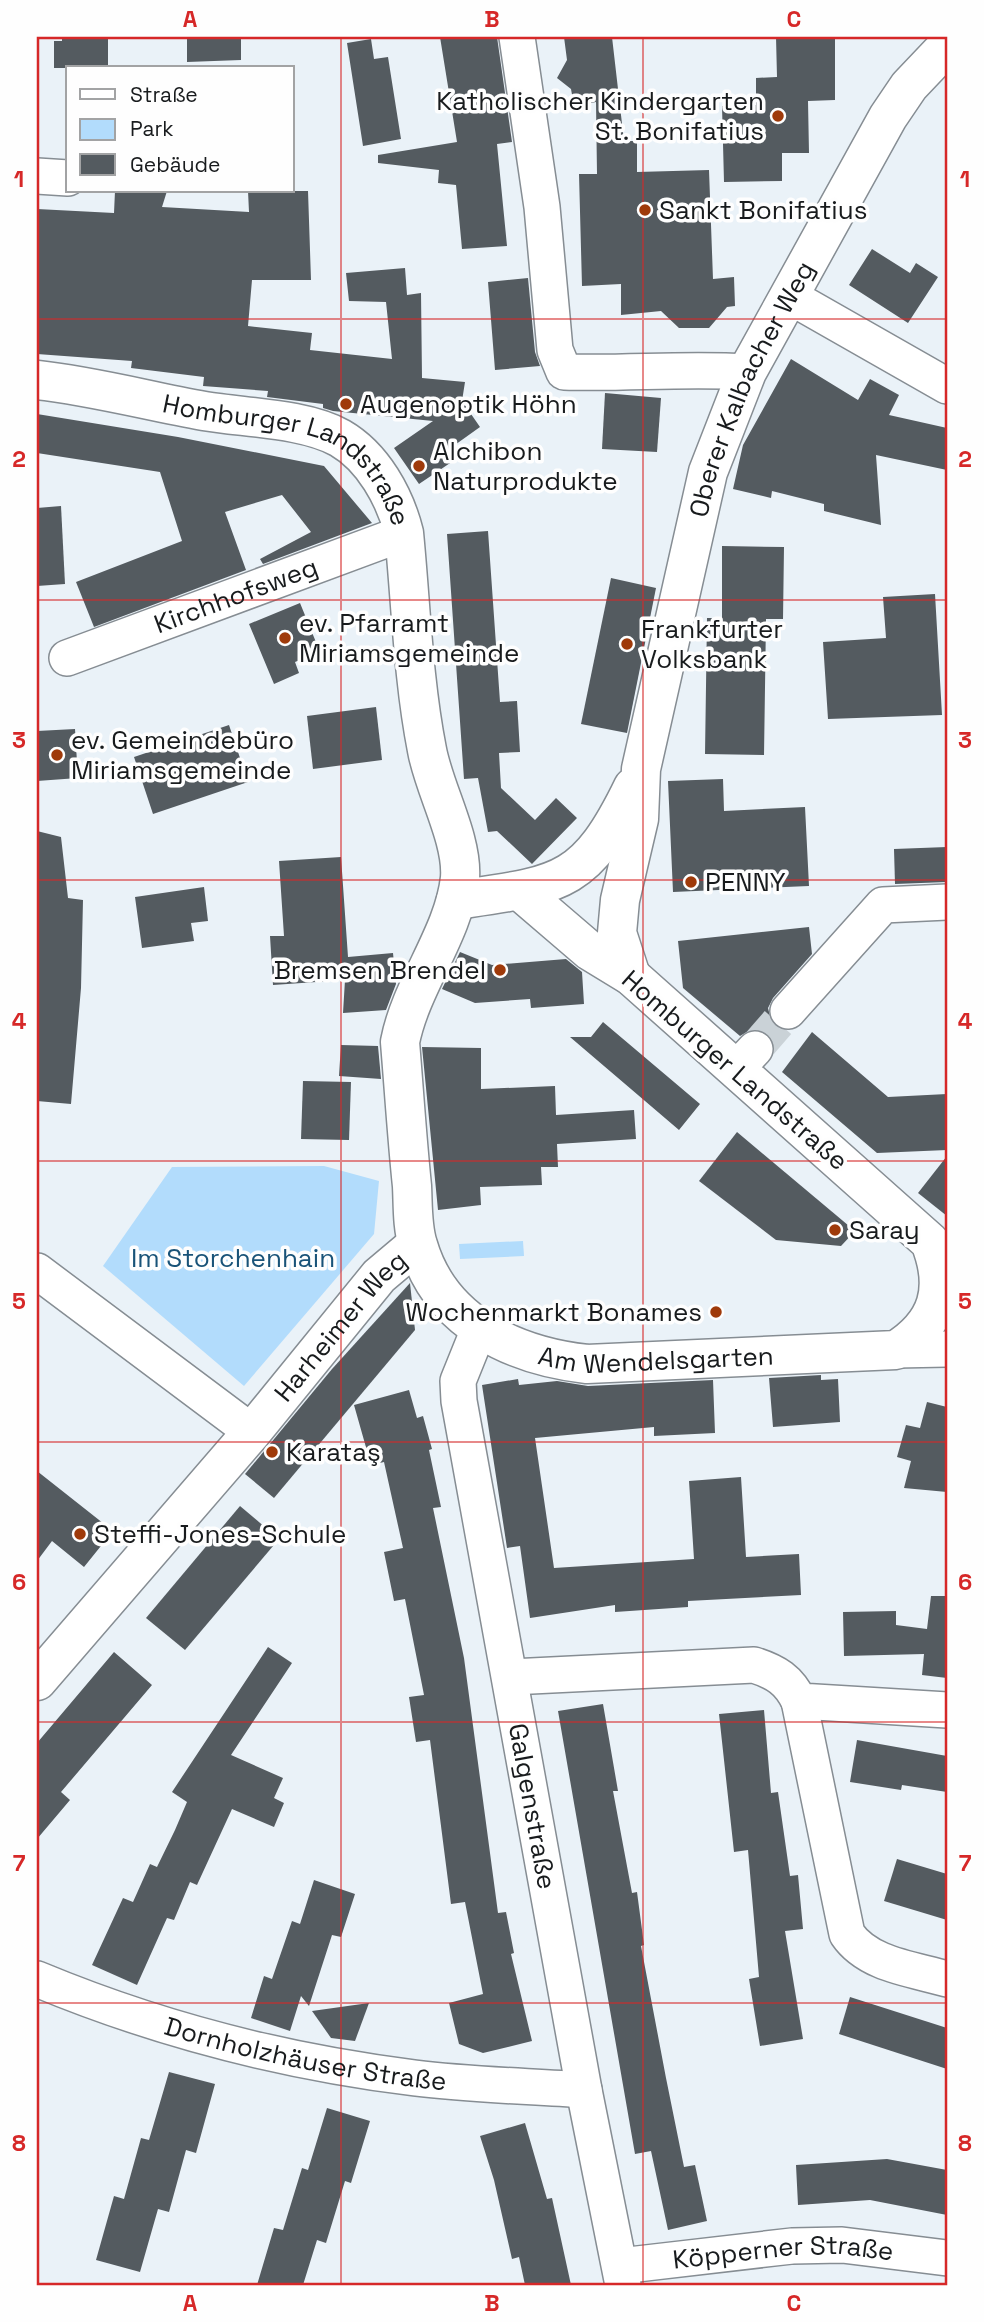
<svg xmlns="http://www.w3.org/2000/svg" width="984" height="2322" font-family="'Space Grotesk',sans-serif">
<rect width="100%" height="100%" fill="#eaf2f8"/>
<!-- green -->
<g fill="#b2dcfc">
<path d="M324,1166L379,1181L374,1234L244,1386L103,1266L172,1167Z"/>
<path d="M523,1241L524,1256L460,1259L459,1244Z"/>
</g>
<!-- building -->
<g fill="#545b60">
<path d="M62,37H108V68H54V41H62Z"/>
<path d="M187,37H241V60L187,62Z"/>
<path d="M440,37H497L512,142L497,144L507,246L462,249L456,185L438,183L439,170L378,163V155L457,142Z"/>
<path d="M564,37H612L624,141H637V172L709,170L713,279L734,277L735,306L727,307L709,328H679L661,311L621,315V284L582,286L579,174H597L596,102L574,106L571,89L557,78L567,60Z"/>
<path d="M776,37H835V100L808,101L809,153H782V181L724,182L722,106L756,105V78L777,77Z"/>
<path d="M371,39L374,59L388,57L401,139L363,146L347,43Z"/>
<path d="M115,191H167L162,207L249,212L248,191H308L311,280H252L248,326L312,333L310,350L392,359L386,302L349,301L346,273L405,268L407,295L421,293L422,378L465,382L462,401L480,427L452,447L459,457L419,484L394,448L433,421L333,411L323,408V404L267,397L268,391L203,386L204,377L131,368L132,361L37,354V209L114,213Z"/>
<path d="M872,249L910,273L916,263L938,277L908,323L849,285Z"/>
<path d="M528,278L535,352L540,366L495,370L488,282Z"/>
<path d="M791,359L858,400L870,379L899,395L889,415L947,428V470L876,455L881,525L824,511V504L772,491L771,498L733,489L743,445Z"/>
<path d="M605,393L661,398L657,452L602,449Z"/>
<path d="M37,414L178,437L324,466L372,523L263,564L260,559L311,532L282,495L225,512L246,570L94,627L76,582L182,541L160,472L37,453Z"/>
<path d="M61,506L65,584L37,586V508Z"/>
<path d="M488,531L500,702L517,701L520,752L499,753L501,788L535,820L556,798L577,818L532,864L497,831L488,832L478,778L464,779L447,534Z"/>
<path d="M722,546L784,547L783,619H766L764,755L705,754L707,618H722Z"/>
<path d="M611,578L656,588L627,733L581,724Z"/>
<path d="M935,594L942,715L828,719L823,642L886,638L883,597Z"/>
<path d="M300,603L320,652L295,662L299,673L274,684L249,624Z"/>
<path d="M376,707L382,760L313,769L307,716Z"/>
<path d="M229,725L248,782L153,814L134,757Z"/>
<path d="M75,729L78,778L37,781V731Z"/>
<path d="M723,779L724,811L805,807L809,886L673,892L668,781Z"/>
<path d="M37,831L61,837L68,898L83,900L81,988L71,1104L37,1101Z"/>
<path d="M947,847V882L895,884L894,849Z"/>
<path d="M341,857L348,957L393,953L396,984L386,1010L343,1013L345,980L273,985L270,936H284L279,861Z"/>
<path d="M204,887L208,921L191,923L194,941L142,948L135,897Z"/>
<path d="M809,927L812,954L773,998L768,1008L771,1020L762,1031L750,1030L740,1036L683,988L678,941Z"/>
<path d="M460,952L492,965L566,959L582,972L584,1004L531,1008L530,999L475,1003L442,989Z"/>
<path d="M603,1022L700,1104L679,1130L570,1037H591Z"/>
<path d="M812,1032L888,1097L947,1094V1150L877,1153L782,1072Z"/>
<path d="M341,1045L378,1046L381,1079L339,1076Z"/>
<path d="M422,1047L481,1048V1089L555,1086L556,1115L634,1110L636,1139L557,1144L558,1167H541L542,1185L480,1187L481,1205L438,1210Z"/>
<path d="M303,1081L351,1082L349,1140L301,1139Z"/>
<path d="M737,1132L855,1231L841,1246L776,1240L699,1181Z"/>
<path d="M947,1156V1216L918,1193Z"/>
<path d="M410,1283L415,1330L274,1498L245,1474L332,1369Z"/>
<path d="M821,1375V1380L838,1379L840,1422L773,1427L769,1378Z"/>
<path d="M518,1379L519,1385L557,1381L588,1386L713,1380L715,1433L654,1436V1427L535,1438L554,1568L694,1559L689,1481L741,1477L746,1557L799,1554L801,1595L688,1601V1607L615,1612V1605L530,1618L520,1546L507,1548L482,1385Z"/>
<path d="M409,1390L417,1418L423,1416L432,1449L429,1450L441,1507L433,1508L464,1658L498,1913L506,1912L514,1953L511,1954L532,2041L483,2053L459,2044L449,2003L483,1994L465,1902L451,1904L430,1740L416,1742L409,1697L424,1695L405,1599L394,1601L384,1552L403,1548L384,1462L371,1465L354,1405Z"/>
<path d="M927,1402L947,1407V1492L904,1488L911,1461L897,1457L906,1425L920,1428Z"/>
<path d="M37,1471L113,1531L84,1567L52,1541L37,1561Z"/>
<path d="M240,1506L279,1539L185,1650L146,1618Z"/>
<path d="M931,1596H947V1678L922,1675L924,1654L844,1656L843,1612L896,1611V1625L927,1629Z"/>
<path d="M268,1647L292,1663L231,1755L283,1778L274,1798L284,1803L274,1827L232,1809L197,1885L190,1882L174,1920L167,1918L137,1985L92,1965L123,1898L133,1902L150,1864L157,1867L175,1830L187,1802L172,1792Z"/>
<path d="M114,1652L152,1685L61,1792L70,1800L37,1839V1743Z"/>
<path d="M603,1704L618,1791H613L632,1893L637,1892L644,1945L641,1946L666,2078L684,2167L695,2165L707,2221L668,2230L651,2151L635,2154L558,1711Z"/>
<path d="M764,1710L771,1793L778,1792L790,1876L798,1875L803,1929L785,1931L803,2039L760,2046L749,1979L759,1977L748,1850L734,1852L719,1714Z"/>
<path d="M857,1740L947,1756V1792L902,1785L901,1790L850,1782Z"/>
<path d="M897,1859L947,1874V1920L884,1901Z"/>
<path d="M314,1880L355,1894L341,1937L332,1935L309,2006L301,1996L290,2031L251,2018L264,1976L272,1979L292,1921L300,1924Z"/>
<path d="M850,1997L947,2028V2069L839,2034Z"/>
<path d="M369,2003L355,2041L331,2038L312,2011Z"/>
<path d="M169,2072L215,2084L196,2153L186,2150L169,2212L158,2209L140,2272L96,2260L114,2196L124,2199L141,2138L149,2140Z"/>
<path d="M327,2108L370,2121L351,2183L345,2181L326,2243L317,2240L303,2285H257L274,2228L283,2230L302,2168L308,2170Z"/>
<path d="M525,2123L547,2199L552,2198L571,2285H525L519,2257L512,2259L494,2180L480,2136Z"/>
<path d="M887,2159L947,2170V2215L870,2200L798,2205L796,2165Z"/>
</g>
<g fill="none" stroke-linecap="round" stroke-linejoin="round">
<!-- minor-tunnel -->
<path stroke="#cad2d7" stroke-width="35" stroke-dasharray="35 18" stroke-linecap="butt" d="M755,1049L788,1011"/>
<!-- minor casing -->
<g stroke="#868d93" stroke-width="38">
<g id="minor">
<path d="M517,37L542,207L555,350L564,372C626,374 686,368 747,372"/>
<path d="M37,176L68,178"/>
<path d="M789,296L947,386"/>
<path id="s1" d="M67,658L404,533"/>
<path d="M788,1011L883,905L947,902"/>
<path d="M736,1069L755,1049"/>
<path d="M37,1271L252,1432"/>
<path id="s2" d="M479,1329L458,1381L459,1401L584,2090L623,2285"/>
<path d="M896,1350L947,1349"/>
<path d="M511,1677L754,1665C776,1672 789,1680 799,1701L947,1710"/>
<path d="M799,1701L847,1934C868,1965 913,1969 947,1979"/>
<path id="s3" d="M37,1979C157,2029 286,2062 415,2078C471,2085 528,2086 584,2090"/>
<path id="s4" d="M620,2266L792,2246L842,2245L947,2258"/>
</g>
</g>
<!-- tertiary casing -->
<g stroke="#868d93" stroke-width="41">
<g id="tertiary">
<path id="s5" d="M37,380C93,386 148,401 204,411C245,418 304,418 340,438C373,457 395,497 404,533C411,604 413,679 427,750C434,789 463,839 460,878C454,934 411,985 400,1042C404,1090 407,1138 412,1186C413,1205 412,1227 418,1245C440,1322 514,1356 587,1364L896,1350C939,1323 948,1288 930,1242L631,976L590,951L520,891"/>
<path d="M456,900C559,885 585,886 633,787"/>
<path id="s6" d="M631,976L617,933L620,900L639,819L641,769L708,472L747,372L888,117L909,86L947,46"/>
<path id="s7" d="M37,1681L252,1432L379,1276L417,1244"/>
</g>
</g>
<!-- minor -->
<use href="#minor" stroke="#fff" stroke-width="35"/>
<!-- tertiary -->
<use href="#tertiary" stroke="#fff" stroke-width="38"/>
</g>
<!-- grid -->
<path fill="none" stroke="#d62828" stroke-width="2" stroke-opacity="0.55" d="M341,37V2285M643,37V2285M37,319H947M37,600H947M37,880H947M37,1161H947M37,1442H947M37,1722H947M37,2003H947"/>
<!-- markers -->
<g fill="#9f3a0a" stroke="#fefefe" stroke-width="2.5">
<circle cx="778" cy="116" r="7"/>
<circle cx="645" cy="210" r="7"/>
<circle cx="346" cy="404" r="7"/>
<circle cx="419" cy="466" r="7"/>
<circle cx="285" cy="638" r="7"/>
<circle cx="627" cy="644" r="7"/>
<circle cx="57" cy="755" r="7"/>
<circle cx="691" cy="882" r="7"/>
<circle cx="500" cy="970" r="7"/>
<circle cx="835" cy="1230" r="7"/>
<circle cx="716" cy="1312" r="7"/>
<circle cx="272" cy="1452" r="7"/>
<circle cx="80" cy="1534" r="7"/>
</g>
<g text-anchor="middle" stroke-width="7" stroke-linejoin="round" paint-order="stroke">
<!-- poi labels -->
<g font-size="26" fill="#181b1d" stroke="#fefefe" text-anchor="start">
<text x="764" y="110" text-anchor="end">Katholischer Kindergarten<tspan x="764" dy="30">St. Bonifatius</tspan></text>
<text x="659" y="219">Sankt Bonifatius</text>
<text x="360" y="413">Augenoptik Höhn</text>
<text x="433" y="460">Alchibon<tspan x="433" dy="30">Naturprodukte</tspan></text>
<text x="299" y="632">ev. Pfarramt<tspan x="299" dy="30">Miriamsgemeinde</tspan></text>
<text x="641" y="638">Frankfurter<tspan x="641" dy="30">Volksbank</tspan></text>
<text x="71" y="749">ev. Gemeindebüro<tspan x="71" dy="30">Miriamsgemeinde</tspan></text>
<text x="705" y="891">PENNY</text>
<text x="486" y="979" text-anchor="end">Bremsen Brendel</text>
<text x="849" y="1239">Saray</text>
<text x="702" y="1321" text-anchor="end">Wochenmarkt Bonames</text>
<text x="286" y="1461">Karataş</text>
<text x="94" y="1543">Steffi-Jones-Schule</text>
</g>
<!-- street labels -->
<g font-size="26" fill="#181b1d" stroke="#fefefe">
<text dy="9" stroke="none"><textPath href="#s6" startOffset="609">Oberer Kalbacher Weg</textPath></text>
<text dy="9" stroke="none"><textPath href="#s5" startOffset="273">Homburger Landstraße</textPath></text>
<text dy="9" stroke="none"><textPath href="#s1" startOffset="180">Kirchhofsweg</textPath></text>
<text transform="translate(735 1070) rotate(41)" y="9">Homburger Landstraße</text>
<text dy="9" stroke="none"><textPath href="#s7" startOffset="467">Harheimer Weg</textPath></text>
<text dy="9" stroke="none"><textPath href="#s5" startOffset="1446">Am Wendelsgarten</textPath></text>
<text dy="9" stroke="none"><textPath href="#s2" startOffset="488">Galgenstraße</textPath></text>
<text dy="9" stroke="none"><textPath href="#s3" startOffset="280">Dornholzhäuser Straße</textPath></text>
<text dy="9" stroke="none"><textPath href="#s4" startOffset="164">Köpperner Straße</textPath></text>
</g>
<!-- park labels -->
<g font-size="26" fill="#195378" stroke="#fefefe">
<text x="233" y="1267">Im Storchenhain</text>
</g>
</g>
<!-- border -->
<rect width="984" height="2322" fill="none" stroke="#fefefe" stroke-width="77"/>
<!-- legend -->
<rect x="66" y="66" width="228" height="126" fill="#fefefe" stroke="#a2a3a4" stroke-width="2"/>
<rect x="80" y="89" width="35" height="10" fill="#ffffff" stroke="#a2a3a4" stroke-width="2"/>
<text x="130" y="102" font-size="21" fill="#181b1d">Straße</text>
<rect x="80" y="119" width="35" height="21" fill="#b2dcfc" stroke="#a2a3a4" stroke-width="2"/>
<text x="130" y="136" font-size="21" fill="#181b1d">Park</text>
<rect x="80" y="154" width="35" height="21" fill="#545b60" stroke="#a2a3a4" stroke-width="2"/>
<text x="130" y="172" font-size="21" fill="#181b1d">Gebäude</text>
<rect x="38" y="38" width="908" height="2246" fill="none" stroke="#d62828" stroke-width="2.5"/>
<g font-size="23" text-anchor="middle" font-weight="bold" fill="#d62828">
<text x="190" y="27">A</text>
<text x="492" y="27">B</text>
<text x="794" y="27">C</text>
<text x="19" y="187">1</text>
<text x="965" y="187">1</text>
<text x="19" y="467">2</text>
<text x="965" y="467">2</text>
<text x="19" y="748">3</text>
<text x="965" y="748">3</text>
<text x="19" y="1029">4</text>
<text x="965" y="1029">4</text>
<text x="19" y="1309">5</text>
<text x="965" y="1309">5</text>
<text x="19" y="1590">6</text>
<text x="965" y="1590">6</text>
<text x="19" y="1871">7</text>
<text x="965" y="1871">7</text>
<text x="19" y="2151">8</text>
<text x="965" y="2151">8</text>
<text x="190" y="2311">A</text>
<text x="492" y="2311">B</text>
<text x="794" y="2311">C</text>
</g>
</svg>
